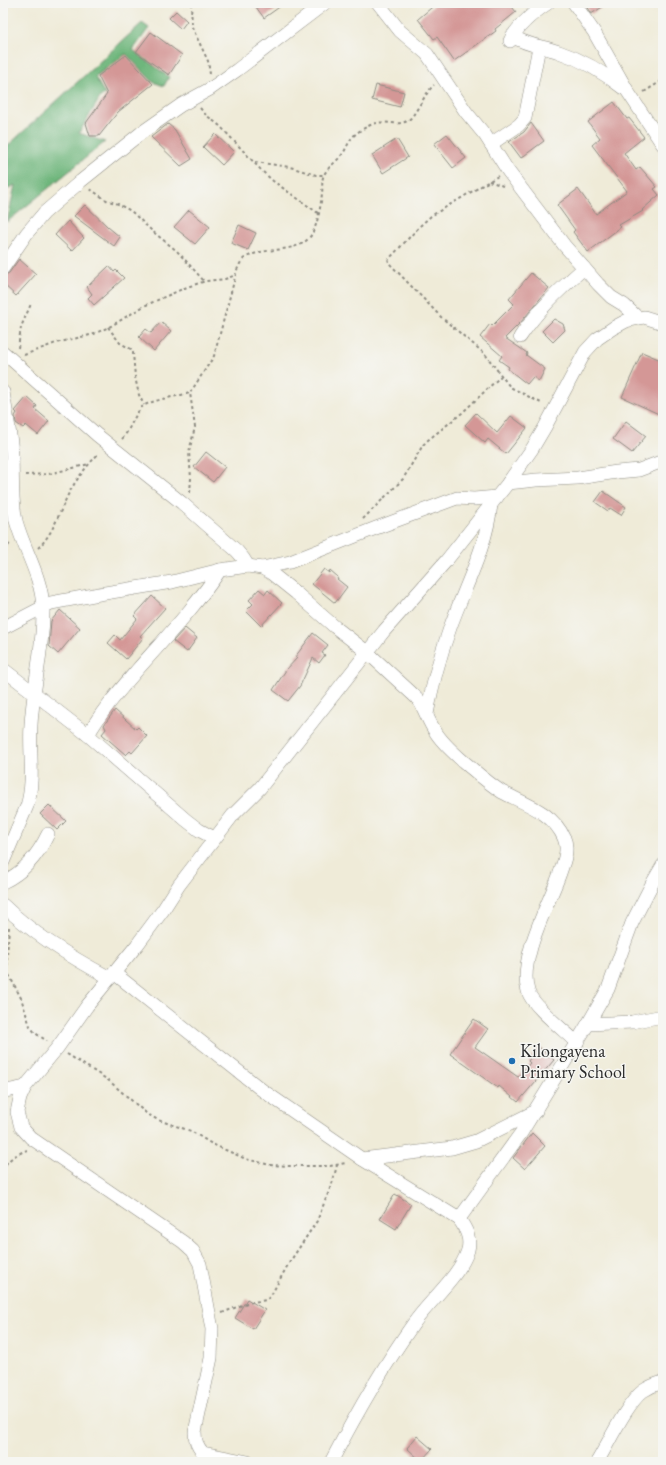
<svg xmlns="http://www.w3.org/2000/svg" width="666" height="1465" font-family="'EB Garamond',serif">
<rect width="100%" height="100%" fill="#f6f6f2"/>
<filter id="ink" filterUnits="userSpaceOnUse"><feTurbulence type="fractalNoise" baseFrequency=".025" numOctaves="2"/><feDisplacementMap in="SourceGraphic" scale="8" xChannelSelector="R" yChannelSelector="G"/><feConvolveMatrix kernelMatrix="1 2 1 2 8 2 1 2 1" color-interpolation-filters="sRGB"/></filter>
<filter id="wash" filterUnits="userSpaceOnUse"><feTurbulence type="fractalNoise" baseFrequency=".012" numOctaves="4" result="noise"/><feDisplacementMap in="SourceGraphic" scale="16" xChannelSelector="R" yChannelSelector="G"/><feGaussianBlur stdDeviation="0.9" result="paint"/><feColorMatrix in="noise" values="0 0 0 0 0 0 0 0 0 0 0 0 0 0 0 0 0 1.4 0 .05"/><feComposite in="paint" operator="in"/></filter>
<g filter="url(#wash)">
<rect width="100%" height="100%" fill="#efebd8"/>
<!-- forest -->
<path fill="#6eb67c" stroke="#4c7054" d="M142,23L149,28L133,50L169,77L164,86L153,82L126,54L95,77L105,94L101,96L79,133L105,142L7,222L15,185L3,191V150Z"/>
<g id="blocks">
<!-- building -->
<g fill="#d49796">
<path d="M253,3H285L264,18Z"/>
<path d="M437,3H509L516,12L495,29L496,31L454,61L437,37L434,39L418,19Z"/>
<path d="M584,3H609L591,14Z"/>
<path d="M176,11L187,21L181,29L169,18Z"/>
<path d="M151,32L182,55L169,75L136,52Z"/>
<path d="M126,55L153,84L118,112L99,136H90L86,123L107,94L98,76Z"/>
<path d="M376,85L404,92L400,107L372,100Z"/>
<path d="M614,102L627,119L629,118L644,137L624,153L636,170L640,167L657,187L654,189L659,195L642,210L643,211L619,225L621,227L588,252L573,232L575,230L557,205L578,189L596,214L627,191L592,145L600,138L588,122Z"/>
<path d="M531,123L544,141L521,158L509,142L524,132Z"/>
<path d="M168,124L175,130L192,159L181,166L151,137Z"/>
<path d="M215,134L234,152L222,165L203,147Z"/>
<path d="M447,134L466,158L453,168L434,144Z"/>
<path d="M397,139L408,157L383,173L372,155Z"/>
<path d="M85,205L108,227L120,237L114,246L74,216Z"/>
<path d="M189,210L210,227L195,244L174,227Z"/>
<path d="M68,221L84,238L72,251L55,235Z"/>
<path d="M239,225L256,233L248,250L231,243Z"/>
<path d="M19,259L36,274L16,296L3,284V276L9,273Z"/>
<path d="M109,266L114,272L116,270L124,278L94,305L88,298L92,294L87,287Z"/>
<path d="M531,273L549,288L521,322L505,338L520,348L527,353L526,355L545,369L539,381L533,377L527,384L508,369L509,367L499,360L502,356L480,337L490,324L492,326L514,304L509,299Z"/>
<path d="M554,319L563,324L565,330L553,342L542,331Z"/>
<path d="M161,322L171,331L154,351L139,337L146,329L151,333Z"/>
<path d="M642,352L663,361V416L622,397Z"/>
<path d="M27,397L37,406L35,409L49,421L38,435L26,425L23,428L16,423L15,416L17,413L15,411Z"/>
<path d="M476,413L497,433L511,416L527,428L506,454L488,439L485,443L465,425Z"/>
<path d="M626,421L646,436L632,453L613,439Z"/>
<path d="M206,452L225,467L213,482L194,467Z"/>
<path d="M603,491L626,507L621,515L610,508L608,511L595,502Z"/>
<path d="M324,569L329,573L330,570L338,577L337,579L347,587L335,603L312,584Z"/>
<path d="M259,589L265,594L268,590L282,603L261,626L246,611L253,604L249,600Z"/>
<path d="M152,596L165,608L140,636L143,638L126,659L108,643L115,635L120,640L137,619L134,616Z"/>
<path d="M60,610L80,628L58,654L49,646L51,621Z"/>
<path d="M185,628L197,638L187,652L173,641Z"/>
<path d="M313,633L328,645L322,653L325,655L319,663L313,658L300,686L288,701L273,690L286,670L297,658L295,657Z"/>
<path d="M115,710L136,729L138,727L147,736L132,753L130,751L126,755L102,734L106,729L104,725Z"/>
<path d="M49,805L66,821L57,830L40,814Z"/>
<path d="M474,1019L488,1029L475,1047L518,1077L530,1063L528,1061L539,1047L554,1060L518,1102L499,1086L498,1088L450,1054Z"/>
<path d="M532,1133L545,1146L525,1169L513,1158Z"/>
<path d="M395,1194L411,1204L396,1229L380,1219Z"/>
<path d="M247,1299L265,1310L253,1329L235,1318Z"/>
<path d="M417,1436L432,1449L421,1461L407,1448Z"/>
</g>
</g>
</g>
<g filter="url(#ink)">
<use href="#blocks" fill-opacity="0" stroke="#8d8b82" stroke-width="1"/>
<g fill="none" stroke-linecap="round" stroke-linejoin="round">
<!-- minor casing -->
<g stroke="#8d8b82" stroke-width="14">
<g id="minor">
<path d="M378,3L400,31L427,54L466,112L485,135L508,171L564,245L598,284L611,297L624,305L638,318"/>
<path d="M574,3L594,32L628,92L663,145"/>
<path d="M512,36C528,46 542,46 559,52C583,60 603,72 623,88"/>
<path d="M510,41C518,25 533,13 548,3"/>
<path d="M491,144L519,125L525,118L539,47"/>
<path d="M3,268L27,233L44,213L81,181L141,133L181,105L210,89L237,70L325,3"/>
<path d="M520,337C538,310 560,289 584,268"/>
<path d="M3,352L97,435L182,503L237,551L243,558L248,566"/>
<path d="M3,392C6,413 11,434 12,455C13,477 11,499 16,521C24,550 42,577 43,608C44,647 33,686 31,725C29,752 35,780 27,806L3,862"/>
<path d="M508,483L536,480L578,478L617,472L639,470L663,461"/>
<path d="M262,568L290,562L376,528L457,498L474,499L497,497"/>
<path d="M3,628L51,603L99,594L172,582L220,570L248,566L262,568L271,573L296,593L335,627L367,652L418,699C425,709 428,721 435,731C442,743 454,753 464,762C476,772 489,784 502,792C525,804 553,812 564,838C569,849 564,862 560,873C549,904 518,959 528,991C532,1006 565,1031 577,1043"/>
<path d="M3,669L88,735L186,820L199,830L214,838"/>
<path d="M427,714C432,685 440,656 450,628C464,588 487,547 491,504"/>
<path d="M88,735C102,710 120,690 138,669C166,637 196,606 220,570"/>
<path d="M3,882C25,872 38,855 48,834"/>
<path d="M3,905C34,935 72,958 110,978"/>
<path d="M114,973L262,1090L362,1159L459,1219C466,1229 471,1238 468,1250C460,1276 429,1301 414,1323C382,1368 356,1414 331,1462"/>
<path d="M588,1024L632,1022L663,1016"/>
<path d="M3,1091L11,1090L25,1087"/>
<path d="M362,1159L452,1148L476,1141L536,1111"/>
<path d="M459,1219L521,1133L588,1024L608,989L632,923L653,882L663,865"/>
<path d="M248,1462L203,1453C197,1446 195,1441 195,1432L211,1358L212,1329L200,1264L193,1251L183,1242L31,1138L21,1127L17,1112L20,1098L25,1087L58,1047L87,1006L137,945L163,910L179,885L233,815L260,788L384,631L446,561L508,483L532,449L545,427L585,352L597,339L613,328L626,321L644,317L663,323"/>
<path d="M597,1462C608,1444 627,1403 643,1391C649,1387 656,1384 663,1382"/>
</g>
</g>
<!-- path -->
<g stroke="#8d8b82" stroke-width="2" stroke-dasharray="3 3" stroke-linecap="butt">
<path d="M191,3L192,27L208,61L210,74"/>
<path d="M644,92L663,80"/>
<path d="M200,108L206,115L220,126L262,171L273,181L318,213"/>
<path d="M255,162L290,167L316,175H324"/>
<path d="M498,176L431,216L421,225L389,259L388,262L441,317L485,354L510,387L543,404"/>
<path d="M489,181L503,186"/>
<path d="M90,189L108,201L116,203L131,211L152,231L177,251L204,281"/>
<path d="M108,327L120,343L131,349L133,353L135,377L139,395L144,405"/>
<path d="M18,348L21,327L31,304"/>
<path d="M24,355L56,343L94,334L111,326L144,306L187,287L206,281L225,279L236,275"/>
<path d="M122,439C130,430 134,415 142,407C150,400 179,396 190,393"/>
<path d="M25,475L49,474L89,464"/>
<path d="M190,493L191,478L189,452L195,427L190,393L214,356L237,270C239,266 241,260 245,258C264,246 293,254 308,239C317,231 321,205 322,193C323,188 321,180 324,175C327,168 335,163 340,157C345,152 347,145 351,139C356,132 368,125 377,123C387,121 398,126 407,121C415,117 424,94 434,85"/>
<path d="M363,519L403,479L423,445L428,440L462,413L501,376"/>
<path d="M38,548C54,533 59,512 69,493C77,478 87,466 99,453"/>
<path d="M3,550L11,543"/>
<path d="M9,927L7,956L8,973L21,998L30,1026L35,1033L47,1041"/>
<path d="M67,1054L108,1080L146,1113L158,1120L191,1131L212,1144L246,1159L270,1165L289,1166H330L346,1163"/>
<path d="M3,1170C7,1159 17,1154 27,1150"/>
<path d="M222,1313L247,1303L266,1300L270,1297L289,1263L317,1221L333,1181L337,1165"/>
</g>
<!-- minor -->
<use href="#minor" stroke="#fff" stroke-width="13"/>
</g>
</g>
<!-- markers -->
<circle fill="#1f6fb2" stroke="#f6f6f2" stroke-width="1.5" cx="512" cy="1061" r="4"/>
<g text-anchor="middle" stroke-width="3" stroke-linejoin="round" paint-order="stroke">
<!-- poi labels -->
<g font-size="18" fill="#2b2b2b" stroke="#f6f6f2" text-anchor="start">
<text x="520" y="1057">Kilongayena<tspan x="520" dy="21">Primary School</tspan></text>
</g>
</g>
<!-- margin -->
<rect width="666" height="1465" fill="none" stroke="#f6f6f2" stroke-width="16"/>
</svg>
